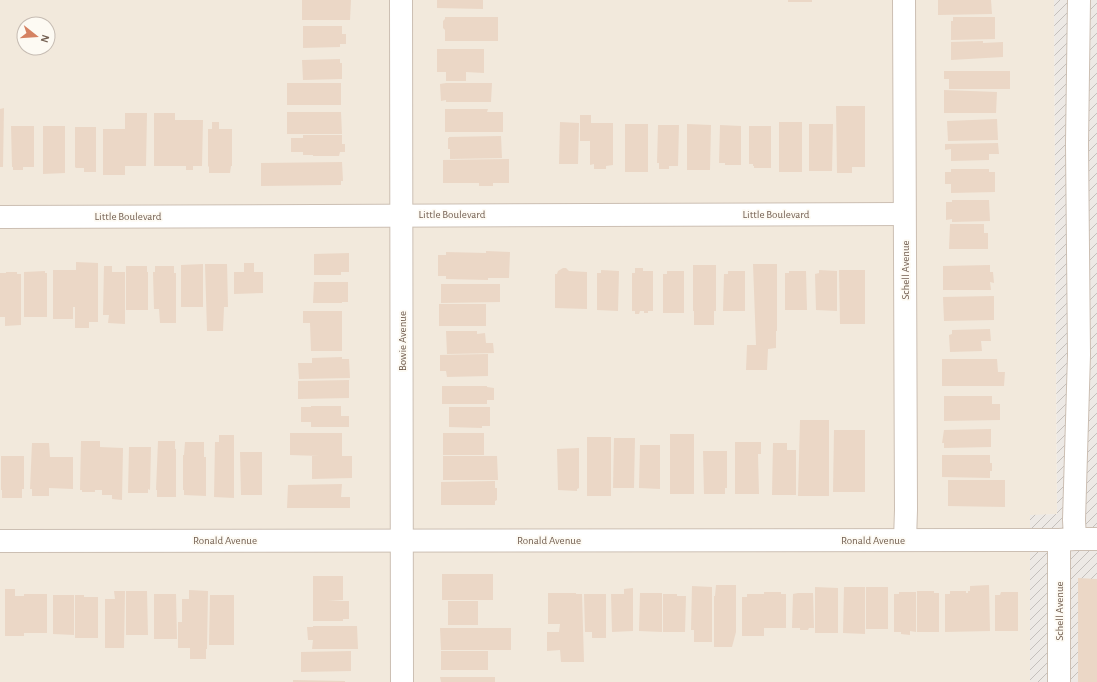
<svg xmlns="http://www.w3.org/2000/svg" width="1097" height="682" font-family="'Alegreya Sans',sans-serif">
<defs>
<pattern id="industrial-furrows" width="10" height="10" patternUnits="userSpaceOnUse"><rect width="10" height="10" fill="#ede9e5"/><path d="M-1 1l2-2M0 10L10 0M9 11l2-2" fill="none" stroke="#c5c0bc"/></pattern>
</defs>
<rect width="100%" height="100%" fill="#fbf6ed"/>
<!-- residential -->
<path fill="#f2e9dc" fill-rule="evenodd" d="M0,0H1054L1057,514L1030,516V682H0ZM24,24H48V48H24Z"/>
<!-- industrial -->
<path fill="url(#industrial-furrows)" d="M1054,0H1097V682H1030V515L1057,514Z"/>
<!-- building -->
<g fill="#ebd7c6">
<path d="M302,0H351L350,20H302Z"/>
<path d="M437,0H483V9L437,8Z"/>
<rect x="788" y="0" width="24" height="2"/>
<path d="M938,0H991L992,14L938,15Z"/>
<path d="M445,17H498V41H445V30L443,28V21L445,19Z"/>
<path d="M953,17H995V39L951,40V21H953Z"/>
<path d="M303,26H342V34H346V44H340V47L303,48Z"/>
<path d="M983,41V43L1003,42V57L951,60V42Z"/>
<path d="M437,49H484V73L466,72V81H446V72H437Z"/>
<path d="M340,59V63H342V79L303,80L302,60Z"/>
<path d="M944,71H1010V89H949V79H944Z"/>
<rect x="287" y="83" width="54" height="22"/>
<path d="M446,83H492L491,102H446V100L441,101L440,84Z"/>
<path d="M944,90L997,92L996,113H944Z"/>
<path d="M836,106H865V167H852V173H837Z"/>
<path d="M4,108L3,167H0V109Z"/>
<path d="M445,109H488L487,112H503V132H445Z"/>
<path d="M287,112H341L342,134H287Z"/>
<path d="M125,113H147L146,166H125V175H103V129H125Z"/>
<path d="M154,113H175V120H203L202,166H193V170H186V166H154Z"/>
<path d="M580,115H591V123H613V165L606,166V169H594V164L590,165V141H580Z"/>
<path d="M997,119L998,140L948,141L947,121Z"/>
<path d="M212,122H219V129H232V166H231L230,173H209V166L208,167V129H212Z"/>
<path d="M560,122L579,123L578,164H559Z"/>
<rect x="779" y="122" width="23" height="50"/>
<rect x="625" y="124" width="23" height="48"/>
<path d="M687,124L711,125L710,170H687Z"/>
<path d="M809,124H833L832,171H809Z"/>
<path d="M658,125H679L678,166H669V169H659V163H657Z"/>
<path d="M720,125L741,126V165H725V163H719Z"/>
<path d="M11,126H34V167H23V170H13V167H12Z"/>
<path d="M43,126H65V173L43,174Z"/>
<path d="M749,126H771V168H754V166H753V164H749Z"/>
<path d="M75,127H96V172H84V168H76L75,167Z"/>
<path d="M303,135H342V144H345V152H340L339,156H313V155H303V152H291V138H303Z"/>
<path d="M501,136L502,158L450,159V149H448V138H449V137Z"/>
<path d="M998,143L999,154H989V160L951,161V149L945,150V144Z"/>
<path d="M509,159V183H493V186H479V183H443V160Z"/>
<path d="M342,162L343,181H341V185L261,186V163Z"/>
<path d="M951,169H989V172H995V192L951,193V184H945V172H951Z"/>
<path d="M952,200H989L990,221L952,222V219L946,220V202H952Z"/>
<path d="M950,224H984V233H988V249H949Z"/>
<path d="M486,251L510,252L509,278H488V280L446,279V276H438V255H446V252L486,253Z"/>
<path d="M349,253V272H341V275H314V254Z"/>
<path d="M76,262L98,263V322H89V328H75V307H73V319H53V270H76Z"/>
<path d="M244,263H254V272H263V293L234,294V272H244Z"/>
<path d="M203,264V307H181V265Z"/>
<path d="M205,264H227L228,307H224L223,331H207Z"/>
<path d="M753,264H777V331H776V348L768,349L767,370H746L747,345H756Z"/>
<path d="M693,265H716V311H714V325H694V311H693Z"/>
<path d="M990,265V272H993L994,283L990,282L991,290H943V266Z"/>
<path d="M104,266H112V272H125V324L108,323L109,315H103Z"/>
<path d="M126,266H147V272H148V310H126Z"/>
<path d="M155,266H174V273H176V323H160L159,309H154L153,272H155Z"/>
<path d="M563,268H566L569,271L587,272V309L555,308V274H557L558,271Z"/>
<path d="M635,268H643V271H653V311H648V313H644V311H640L639,314H635V311H632V273H635Z"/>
<path d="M601,270L619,271L618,311L597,310V273H601Z"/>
<path d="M819,270L837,271V311L816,310L815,274L819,273Z"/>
<path d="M839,270H865V324H840Z"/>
<path d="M45,271V273H47V317H24V272Z"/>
<path d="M667,271H684V313H663V274H667Z"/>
<path d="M728,271H745V311H723L724,274H728Z"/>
<path d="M789,271H806L807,310H785V273H789Z"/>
<path d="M6,272H17V274H21V325L5,326V317H0V273H6Z"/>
<path d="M314,282H348V302H342V303H313Z"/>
<path d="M441,284H500V302L441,303Z"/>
<path d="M994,296V320L944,321L943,297Z"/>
<rect x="439" y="304" width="47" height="22"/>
<path d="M303,311H342V351H311L310,323H303Z"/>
<path d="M990,329L991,341H981L982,351L950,352L949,335L952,334V330Z"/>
<path d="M446,331H477V334L485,333L486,343H493L494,353L447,354Z"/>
<path d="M488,354V376L447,377L446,371H440V355Z"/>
<path d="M342,357V359H349L350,378L299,379L298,363H312V358Z"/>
<path d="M942,359H997L998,372H1005L1004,386H942Z"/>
<path d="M349,380V398L298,399V381Z"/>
<path d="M442,386H487V387L494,388V400H487V404H442Z"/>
<path d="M944,396H992V404H1000V420L944,421Z"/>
<path d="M311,406H341V416H349V427H311V422H301V407H311Z"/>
<path d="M449,407H490V426H482V428L449,427Z"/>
<path d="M800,420H829V496H798Z"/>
<path d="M991,429V447L944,448V443H942L944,430Z"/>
<path d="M834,430H865V492H833Z"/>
<path d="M290,433H342V456H352V478L312,479V456H320L290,455Z"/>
<rect x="443" y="433" width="41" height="22"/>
<rect x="670" y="434" width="24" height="60"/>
<path d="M219,435H234V498L214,497L215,442H219Z"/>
<rect x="587" y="437" width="24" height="59"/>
<path d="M614,438H635L634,488H613Z"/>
<path d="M81,441H100V447L123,448L122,500L112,499V495H102V490H95V492H82V490H80Z"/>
<path d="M158,441H175V449H176V497H157V490H156Z"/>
<path d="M185,442H204V457H206V496L184,495V490H183V455H184Z"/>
<path d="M735,442H761V454H758L759,494H735Z"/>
<path d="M32,443H49L50,457H73V489L49,488V496H32V489H30Z"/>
<path d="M773,443H787V450H796V495H772Z"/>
<path d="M640,445H660V489L639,488Z"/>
<path d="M129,447H151L150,490L148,489V493H128Z"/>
<path d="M579,448V488L577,489V491L558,490L557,449Z"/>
<path d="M703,451H727V488H725V494H704Z"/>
<path d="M240,452H262V495H241Z"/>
<path d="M942,455H990V463H992V471H990V478L942,477Z"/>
<path d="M1,456H24V489H22V498H2V490H1Z"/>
<path d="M443,456H497L498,480H443Z"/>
<path d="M948,480H1005V507L948,506Z"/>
<path d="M495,481V488H497V500L495,501V505H441V482Z"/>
<path d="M342,484L341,497H350V508H287L288,485Z"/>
<rect x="442" y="574" width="51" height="26"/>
<path d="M313,576H343V600L328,601H349V619H343V621H313Z"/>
<path d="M1078,578L1097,579V682H1078Z"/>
<path d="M716,585H736V632L732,647H714V596H715Z"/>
<path d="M989,585L990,631L945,632V594H950V591H966V593H968V591H970V586Z"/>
<path d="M692,586L712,587V642H694V630H691Z"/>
<path d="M815,587L838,588V633H815Z"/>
<path d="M844,587H865V634L843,633Z"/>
<rect x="866" y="587" width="22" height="42"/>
<path d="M633,588V631L612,632L611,594H624V589Z"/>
<path d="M5,589H15V596H24V594H47V633H24V636H5Z"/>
<path d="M189,590L208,591L207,649H206V659H190V648H178V622H182V599H189Z"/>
<path d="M114,591H125L124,648H105V599H115Z"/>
<path d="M126,591H147L148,635H126Z"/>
<path d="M917,591H934V593H939V632H917Z"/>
<path d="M764,592H781V594H786V628H764V636H742V597H747V594H764Z"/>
<path d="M899,592H916V632L910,631V635L901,634V632H894V594H899Z"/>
<path d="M1001,592H1018V631H995V595H1000Z"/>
<path d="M548,593H576V594H582L584,662H561L560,650L547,651V632H559L560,624H548Z"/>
<path d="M640,593H662V632L639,631Z"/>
<path d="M798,593H813L814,628H809L808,630H800V628H792L793,594Z"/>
<path d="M154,594H176L177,639H154Z"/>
<path d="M584,594H606V638H592V632H585Z"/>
<path d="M663,594H677V596H686L685,632H663Z"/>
<path d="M53,595H74V635L53,634Z"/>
<path d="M75,595H84V597H98V638H75Z"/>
<path d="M210,595H234V645H209Z"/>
<rect x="448" y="601" width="30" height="24"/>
<path d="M313,626H357L358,649H312L313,640H308L307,627H313Z"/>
<path d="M440,628H511V650H441Z"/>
<path d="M351,651V671L301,672V652Z"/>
<rect x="441" y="651" width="47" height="19"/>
<path d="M440,677H495V682H441Z"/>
<path d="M293,680L345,681V682H293Z"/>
</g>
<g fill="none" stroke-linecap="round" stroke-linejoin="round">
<!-- minor casing -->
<g stroke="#ccbfb3" stroke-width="24">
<g id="minor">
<path d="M401,0L402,682"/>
<path d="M904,0L906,510L905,540"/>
<path d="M0,217L904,214"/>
<path d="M1075,539L1074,520L1079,355L1077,144L1079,0"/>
<path d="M0,541L1059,540L1075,539H1097"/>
<path d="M1059,682V540"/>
</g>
</g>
<!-- minor -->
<use href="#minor" stroke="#fff" stroke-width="22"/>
</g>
<g text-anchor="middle" stroke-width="3.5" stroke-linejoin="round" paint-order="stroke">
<!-- street labels -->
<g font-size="11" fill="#746052" stroke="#fdfaf3">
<text x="452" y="218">Little Boulevard</text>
<text x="776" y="218">Little Boulevard</text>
<text x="128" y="220">Little Boulevard</text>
<text transform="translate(905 270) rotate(-90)" y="4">Schell Avenue</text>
<text transform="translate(402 341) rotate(-90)" y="4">Bowie Avenue</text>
<text x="225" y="544">Ronald Avenue</text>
<text x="549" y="544">Ronald Avenue</text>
<text x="873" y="544">Ronald Avenue</text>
<text transform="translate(1059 611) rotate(-90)" y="4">Schell Avenue</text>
</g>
</g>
<!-- north arrow -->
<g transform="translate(36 36) rotate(107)"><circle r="19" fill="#fdfaf3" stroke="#c6bcb3"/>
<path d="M0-3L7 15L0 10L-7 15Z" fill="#d58262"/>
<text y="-6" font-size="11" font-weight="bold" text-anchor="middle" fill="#746052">N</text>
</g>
</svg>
